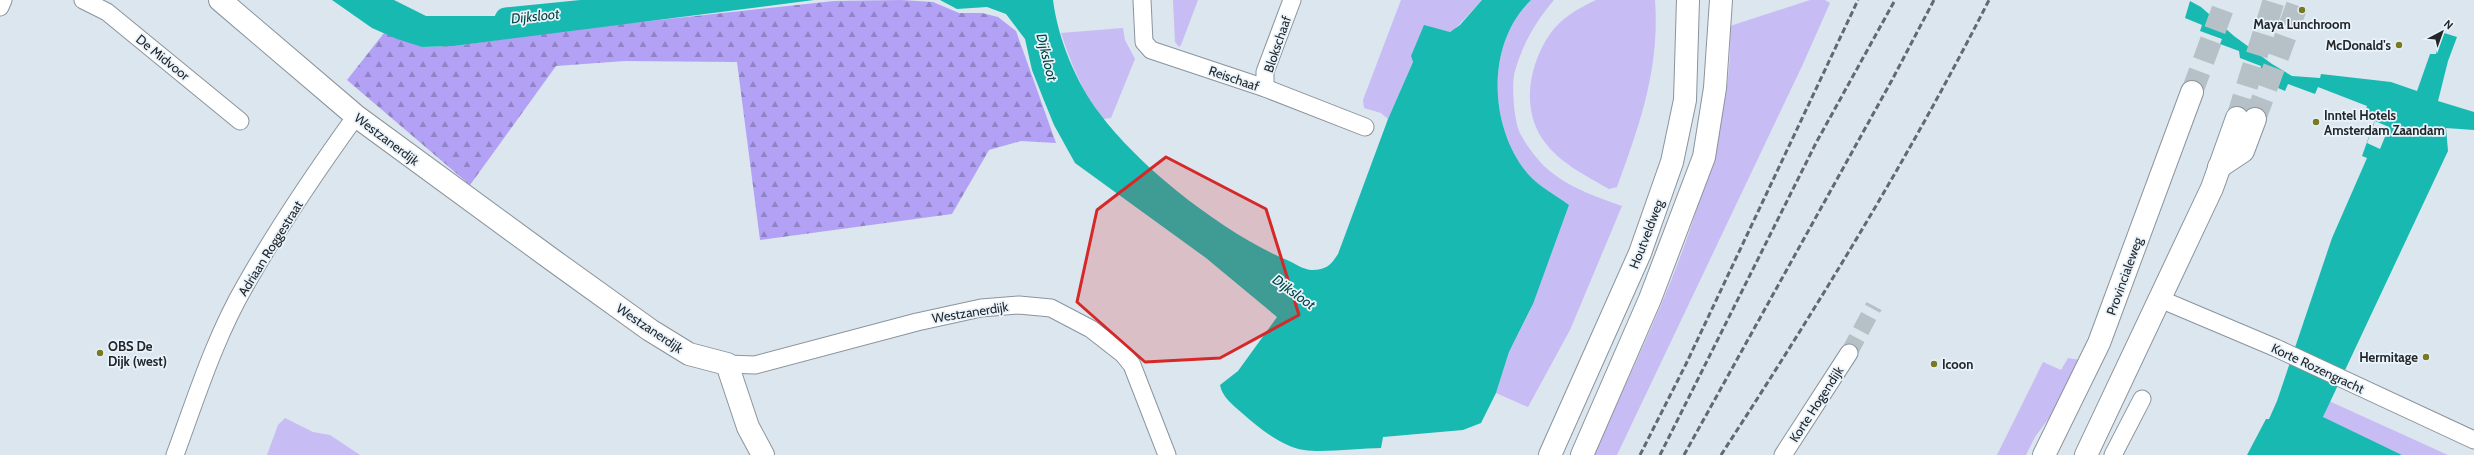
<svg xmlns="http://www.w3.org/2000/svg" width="2474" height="455" font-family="Cabin,sans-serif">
<defs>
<pattern id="forest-firs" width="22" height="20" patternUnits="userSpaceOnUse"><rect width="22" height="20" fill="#b3a1f5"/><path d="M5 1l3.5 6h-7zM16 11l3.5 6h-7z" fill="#9183c7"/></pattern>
</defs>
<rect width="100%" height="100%" fill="#dbe6ee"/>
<!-- green -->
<g fill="#c7bcf4">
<path d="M1173,0H1198L1181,45L1179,47L1175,42Z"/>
<path d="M1401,0H1482L1455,29L1449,32L1429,27L1411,56L1413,62L1388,119L1381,113L1364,108L1363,100Z"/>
<path d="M1531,0H1554C1536,21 1523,43 1515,71C1511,83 1514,119 1519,131C1525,144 1539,163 1551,172C1572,189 1597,197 1622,206L1570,330L1528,407L1496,393L1509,352L1530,311L1569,205C1556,195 1538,186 1528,174C1489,128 1485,44 1531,0Z"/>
<path d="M1596,0H1655C1660,68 1640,124 1617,187L1609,189C1588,177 1562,164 1547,145C1520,113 1528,66 1550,34C1561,18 1579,8 1596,0Z"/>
<path d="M1810,0H1825L1830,3L1803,64L1617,455H1593C1636,361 1684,266 1709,166C1722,115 1732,80 1730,26Z"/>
<path d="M1123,28L1125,40L1135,59L1111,118L1103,119C1083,94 1071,64 1061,33Z"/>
<path d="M2068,358L2080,360L2063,399L2035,437L2026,455H1997L2043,362L2061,370Z"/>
<path d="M2329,401L2448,455H2402L2323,418Z"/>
<path d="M285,418L313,432L330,435L360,455H267L278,425Z"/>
</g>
<!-- forest -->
<path fill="url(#forest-firs)" d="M901,0L933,2L959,13H982L998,17L1016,31L1056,143L1021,141L989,150L952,214L760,240L737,62L625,61L556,66L470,185L347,80L384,33L422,47L454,46L585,28L834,1Z"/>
<!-- water -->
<g fill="#18b9b0">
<path d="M332,0H394L426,16H540L590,11L605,0H814L454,46L422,47L397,39L372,28Z"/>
<path d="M940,0H1053C1058,39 1076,83 1100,114C1140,168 1225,234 1287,260C1294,263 1304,270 1312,270C1326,270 1331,265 1338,254L1388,119L1413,62L1411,56L1424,25L1450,32L1460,25L1482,0H1531C1485,44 1489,128 1528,174C1538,186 1556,195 1569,205L1533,304L1509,352L1496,393L1481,423L1463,430L1383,437L1381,448C1360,448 1324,453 1304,450C1281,446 1259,428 1242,413C1233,405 1222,397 1220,385L1238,371L1277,317L1206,258L1075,163L1054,125L1043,98L1032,70L1025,39L1006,14L987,7L957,9Z"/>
<path d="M2190,1L2201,7L2234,36L2272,64L2292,76L2320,78L2321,74L2391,82L2417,91L2429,57L2430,54H2436L2441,32L2457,37L2448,61L2438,101L2474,112V130L2446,128L2448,151L2323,417L2402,455H2247L2266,419H2269L2277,401L2332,238L2367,158L2362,156L2376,117L2365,113L2367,106L2318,87L2315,94L2288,84L2285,91L2278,88L2281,79L2260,71L2261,66L2240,58L2239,51L2220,44L2222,39L2200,31L2202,25L2185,18Z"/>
</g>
<!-- pier -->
<path fill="#dbe6ee" d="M2375,121L2389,127L2380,149L2367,143Z"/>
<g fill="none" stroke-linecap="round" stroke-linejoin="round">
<!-- canal -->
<path stroke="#18b9b0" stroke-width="23" d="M506,19L616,8"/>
<!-- minor-tunnel -->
<path stroke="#b6c0c7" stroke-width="17" stroke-dasharray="17 8" stroke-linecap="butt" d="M1849,353L1874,306"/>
<!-- primary-tunnel -->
<g stroke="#b6c0c7" stroke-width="22" stroke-dasharray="22 11" stroke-linecap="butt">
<path d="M2192,92L2226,0"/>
<path d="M2237,118L2274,0"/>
<path d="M2255,119L2299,0"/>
</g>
<!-- minor casing -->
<g stroke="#8b949c" stroke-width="19">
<g id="minor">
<path d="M83,0L107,12L240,121"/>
<path d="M1142,0L1144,42L1151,50L1265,88L1365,127"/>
<path d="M0,7L3,0"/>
<path d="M1265,88V72L1292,0"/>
<path d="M2160,299L2276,348L2474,440"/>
<path d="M727,364L755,365L917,322L981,308L1019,305L1051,308L1091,329L1123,354L1132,365L1167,455"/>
<path d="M175,455C196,398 215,337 246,284C279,226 317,170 356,116"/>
<path d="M1783,455L1849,353"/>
<path d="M2113,455L2142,399"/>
</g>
</g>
<!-- tertiary casing -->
<g stroke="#8b949c" stroke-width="24">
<g id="tertiary">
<path d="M220,0L356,116L554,261L650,330L689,354L727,364L748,427L763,455"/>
<path d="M1550,455L1640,253L1672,162L1685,100L1688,0"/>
<path d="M1582,455L1650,299L1704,157L1715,88L1721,0"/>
</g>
</g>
<!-- primary casing -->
<g stroke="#8b949c" stroke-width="24">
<g id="primary">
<path d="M2219,167L2243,151L2255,119"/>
<path d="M2044,455L2099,343L2192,92"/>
<path d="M2086,455L2212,188L2237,118"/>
</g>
</g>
<!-- minor -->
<use href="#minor" stroke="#fff" stroke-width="17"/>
<!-- tertiary -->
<use href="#tertiary" stroke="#fff" stroke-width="22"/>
<!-- primary -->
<use href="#primary" stroke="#fff" stroke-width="22"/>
<!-- rail -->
<g stroke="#63696e" stroke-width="3" stroke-dasharray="6 3" stroke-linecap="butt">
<path d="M1640,455L1686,364L1858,0"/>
<path d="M1660,455L1816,143L1895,0"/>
<path d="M1684,455L1892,80L1934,0"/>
<path d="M1721,455C1817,307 1909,158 1989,0"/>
</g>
</g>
<!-- marked area -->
<path fill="#d62828" fill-opacity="0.2" stroke="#d62828" stroke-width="3" stroke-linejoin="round" d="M1166,157L1266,209L1299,315L1220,358L1145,362L1077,302L1097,210Z"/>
<!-- markers -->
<g fill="#797921" stroke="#e9f3fb" stroke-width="1.5">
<circle cx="2302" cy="10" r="4"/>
<circle cx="2399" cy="45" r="4"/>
<circle cx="2316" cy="122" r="4"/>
<circle cx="100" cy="353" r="4"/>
<circle cx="2426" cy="357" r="4"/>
<circle cx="1934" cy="364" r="4"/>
</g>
<g text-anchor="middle" stroke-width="3.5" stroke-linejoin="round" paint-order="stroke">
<!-- poi labels -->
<g font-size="13" font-weight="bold" fill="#23272a" stroke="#e9f3fb" text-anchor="start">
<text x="2302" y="29" text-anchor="middle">Maya Lunchroom</text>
<text x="2391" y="50" text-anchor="end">McDonald's</text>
<text x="2324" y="120">Inntel Hotels<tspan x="2324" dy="15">Amsterdam Zaandam</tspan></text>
<text x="108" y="351">OBS De<tspan x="108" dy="15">Dijk (west)</tspan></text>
<text x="2418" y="362" text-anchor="end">Hermitage</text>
<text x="1942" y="369">Icoon</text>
</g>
<!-- street labels -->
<g font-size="13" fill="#23272a" stroke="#e9f3fb">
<text transform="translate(1277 44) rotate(-71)" y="5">Blokschaaf</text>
<text transform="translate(163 57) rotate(39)" y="5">De Midvoor</text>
<text transform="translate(1234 78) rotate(19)" y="5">Reischaaf</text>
<text transform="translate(387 139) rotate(37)" y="5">Westzanerdijk</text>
<text transform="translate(1646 234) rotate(-69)" y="5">Houtveldweg</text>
<text transform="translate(270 248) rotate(-58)" y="5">Adriaan Roggestraat</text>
<text transform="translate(2124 276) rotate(-70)" y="5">Provincialeweg</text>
<text transform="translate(970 312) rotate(-9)" y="5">Westzanerdijk</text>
<text transform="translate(650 328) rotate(34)" y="5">Westzanerdijk</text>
<text transform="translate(2318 368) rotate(25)" y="5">Korte Rozengracht</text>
<text transform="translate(1816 404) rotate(-57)" y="5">Korte Hogendijk</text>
</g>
<!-- water labels -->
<g font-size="14" font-style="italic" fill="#034541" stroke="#e9f3fb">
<text transform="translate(535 16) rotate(-6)" y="5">Dijksloot</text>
<text transform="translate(1047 57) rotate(76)" y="5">Dijksloot</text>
<text transform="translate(1294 292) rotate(36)" y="5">Dijksloot</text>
</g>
</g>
<!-- north arrow -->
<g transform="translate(2442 32) rotate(41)" stroke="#e9f3fb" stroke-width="3" paint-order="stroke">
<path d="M0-3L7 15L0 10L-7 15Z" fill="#23272a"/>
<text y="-6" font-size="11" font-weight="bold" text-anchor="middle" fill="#23272a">N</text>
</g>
</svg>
